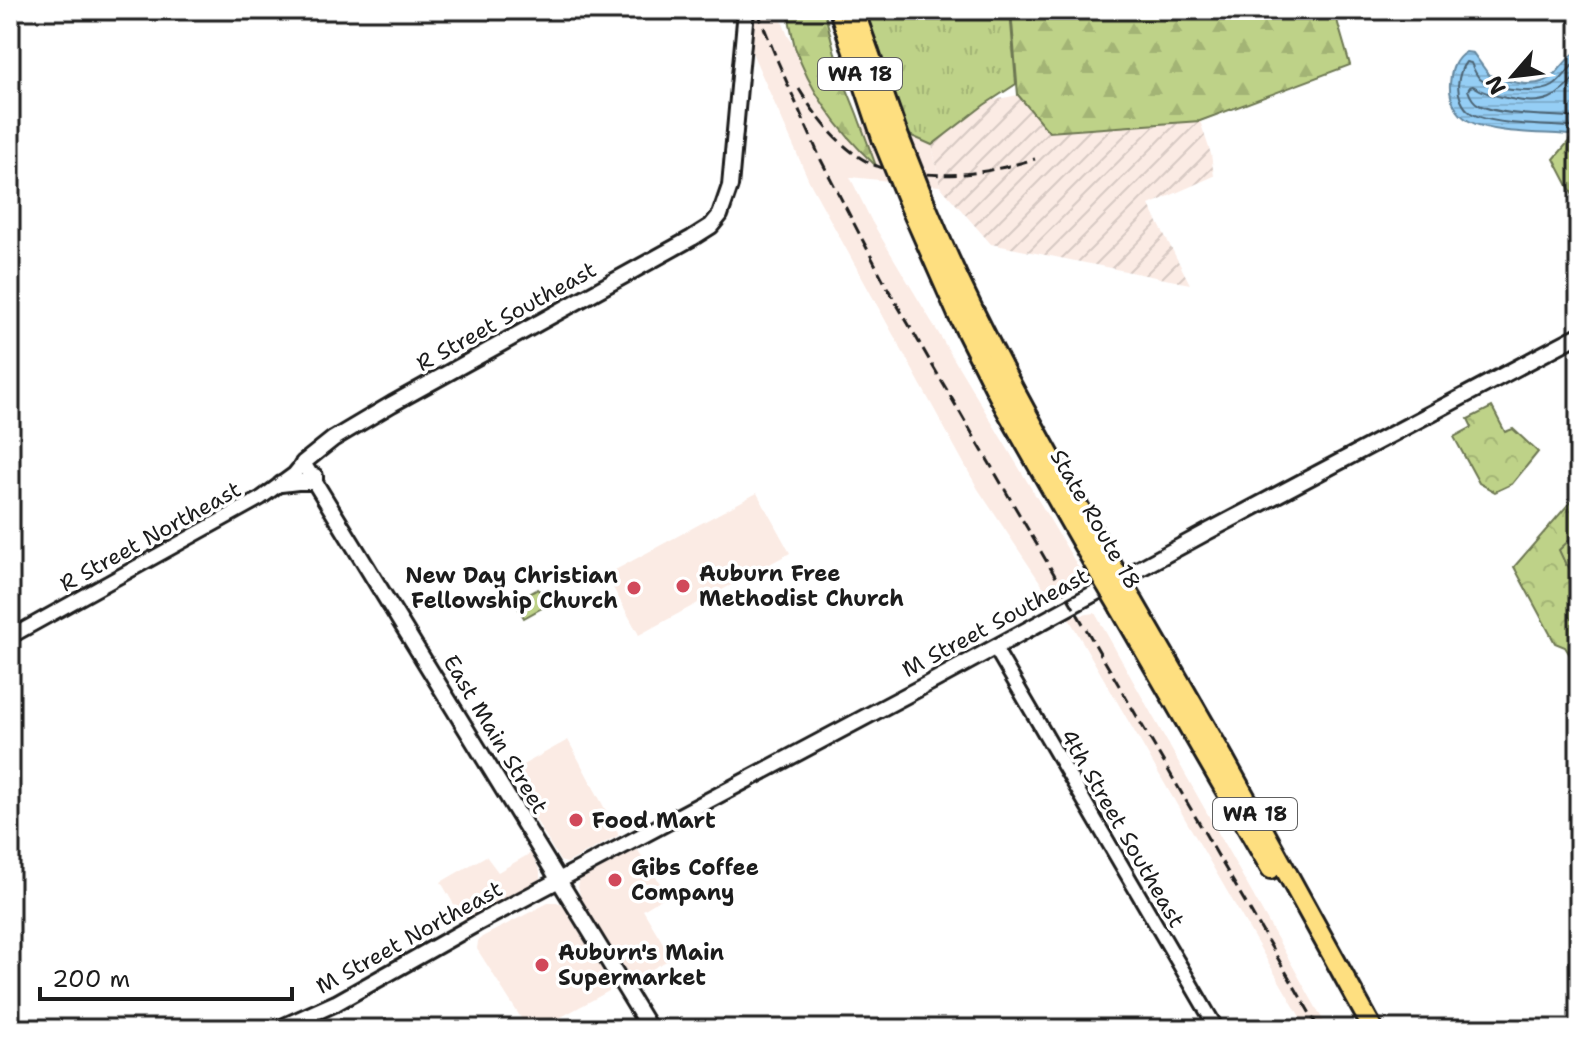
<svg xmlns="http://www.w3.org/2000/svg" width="1589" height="1039" font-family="'Shantell Sans',sans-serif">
<defs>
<pattern id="industrial-furrows" width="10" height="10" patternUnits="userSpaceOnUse" patternTransform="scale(2)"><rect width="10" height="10" fill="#fbebe4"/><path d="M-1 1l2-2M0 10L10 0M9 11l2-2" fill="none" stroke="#d7c9c3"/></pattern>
<pattern id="grass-tufts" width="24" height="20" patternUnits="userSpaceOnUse" patternTransform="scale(2)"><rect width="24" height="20" fill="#bed288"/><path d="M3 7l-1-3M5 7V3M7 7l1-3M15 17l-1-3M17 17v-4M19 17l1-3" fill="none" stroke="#a3b475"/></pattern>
<pattern id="forest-firs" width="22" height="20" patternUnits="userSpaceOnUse" patternTransform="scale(2)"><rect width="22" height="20" fill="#bed288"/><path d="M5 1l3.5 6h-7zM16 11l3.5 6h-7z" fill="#a3b475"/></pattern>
<pattern id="park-crowns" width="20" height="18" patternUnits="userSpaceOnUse" patternTransform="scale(2)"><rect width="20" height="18" fill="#bed288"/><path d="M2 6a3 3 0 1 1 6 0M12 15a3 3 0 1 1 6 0" fill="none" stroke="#a3b475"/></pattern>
<pattern id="water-rules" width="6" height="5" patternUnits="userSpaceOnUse" patternTransform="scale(2)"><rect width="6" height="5" fill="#95cef5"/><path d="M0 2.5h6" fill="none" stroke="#80b0d1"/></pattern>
</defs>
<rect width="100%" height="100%" fill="#fff"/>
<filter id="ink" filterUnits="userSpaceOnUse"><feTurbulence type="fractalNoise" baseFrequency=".0125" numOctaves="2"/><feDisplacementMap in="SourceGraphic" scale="16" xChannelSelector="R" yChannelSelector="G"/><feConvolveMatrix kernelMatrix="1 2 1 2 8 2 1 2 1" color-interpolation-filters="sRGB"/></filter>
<g filter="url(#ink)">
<!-- built -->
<g fill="#fbebe4">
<path d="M733,10H778L788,36L845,120L905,133L932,145L940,186L850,177L872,222L1086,580L1052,600L978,489L810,183Z"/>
<path d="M757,493L790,553L639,635L606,575Z"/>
<path d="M1095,613L1328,1029H1307L1068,617Z"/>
<path d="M568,740L619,835L567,863L560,861L510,776V772Z"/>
<path d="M635,846L668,895L643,910L672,958L632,980L581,899L578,887L580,878Z"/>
<path d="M531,853L540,871V881L464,922L441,882L486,856L498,872Z"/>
<path d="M550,902H557L563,906L609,981V991L539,1029H528L477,949L478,941L482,937Z"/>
</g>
<!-- industrial -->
<path fill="url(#industrial-furrows)" d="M1018,95L1049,132L1200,121L1211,154L1214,176L1149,205L1190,284L991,244L940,186L932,145L969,105Z"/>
<!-- grass -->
<path fill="url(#grass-tufts)" stroke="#6d7752" stroke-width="2" d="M865,10H1010L1016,84L984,105L932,145L905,133L873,39Z"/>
<!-- forest -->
<g fill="url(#forest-firs)" stroke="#6d7752" stroke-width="2">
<path d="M787,10H824L839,69L857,114L876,166C841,133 810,93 795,47C792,35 790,22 787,10Z"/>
<path d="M1011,10H1334L1350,65L1200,121L1049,132L1018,95Z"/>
<path d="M1574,135L1579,136V207L1554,159Z"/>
</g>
<!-- park -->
<g fill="url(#park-crowns)" stroke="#6d7752" stroke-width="2">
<path d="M1492,407L1505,432L1513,429L1538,452L1512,484L1495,492L1479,483L1454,437L1472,427L1468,419Z"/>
<path d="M1579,492V669L1565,647L1555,643L1514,567Z"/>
<path d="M538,589L547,605L524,618L515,602Z"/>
</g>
<!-- pitch -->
<path fill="#bed288" stroke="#6d7752" stroke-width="2" d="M1579,531V575L1566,565L1559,550Z"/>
<!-- water -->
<path fill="url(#water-rules)" stroke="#65879e" stroke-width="2" d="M1579,50V136C1549,132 1494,135 1469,121C1456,114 1449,98 1450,84C1451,71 1454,59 1466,52L1473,53L1489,75C1509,82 1539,92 1556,73C1564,64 1569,56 1579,50Z"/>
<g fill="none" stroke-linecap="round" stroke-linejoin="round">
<!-- shore -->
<g stroke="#4c6373" stroke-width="2">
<path d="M1579,59C1569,67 1564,79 1553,86C1538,95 1494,91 1480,79C1476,75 1473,68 1471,63L1466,62C1461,68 1459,76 1458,85C1458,95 1462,107 1471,113C1492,126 1553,125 1579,128"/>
<path d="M1579,72C1559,99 1543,106 1511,99C1497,96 1485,94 1473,86L1470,87L1468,90C1470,96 1473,102 1479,105C1499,116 1554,115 1579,118"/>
</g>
<!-- tertiary casing -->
<g stroke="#1c1c1c" stroke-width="18">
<g id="tertiary">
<path d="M10,637L261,498L294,474L303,463"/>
<path d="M995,648L1217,1029"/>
</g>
</g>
<!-- secondary casing -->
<g stroke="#1c1c1c" stroke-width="20">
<g id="secondary">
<path d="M281,484L298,482H315V476"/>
<path d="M278,1029L336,1003L476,924L935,680L1207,532L1579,335"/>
<path d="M650,1029L303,463L333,439L392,404L692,238L711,226L720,215L730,186L746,10"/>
</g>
</g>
<!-- motorway casing -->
<g stroke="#1c1c1c" stroke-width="24">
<g id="motorway">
<path d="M839,10L882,138"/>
<path d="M854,10L897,132"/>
<path d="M927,208C978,331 1044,446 1110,562"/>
<path d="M912,211L958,315L1004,406L1097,569"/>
<path d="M1133,601L1222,755L1373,1029"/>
<path d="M1120,608L1271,869"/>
</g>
</g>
<!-- tertiary -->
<use href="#tertiary" stroke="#fff" stroke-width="12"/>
<!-- secondary -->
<use href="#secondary" stroke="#fff" stroke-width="14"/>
<!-- motorway -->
<use href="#motorway" stroke="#fedf80" stroke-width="18"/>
<!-- rail -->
<g stroke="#1c1c1c" stroke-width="3" stroke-dasharray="12 6" stroke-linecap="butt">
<path d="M757,10L778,62L821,160L888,289L1319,1029"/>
<path d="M799,89C816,117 845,155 877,166C886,170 897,170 907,172C957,179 988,172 1035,159"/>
</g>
<!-- motorway-bridge casing -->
<g stroke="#1c1c1c" stroke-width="24" stroke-linecap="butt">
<g id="motorway-bridge">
<path d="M897,132L927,208"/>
<path d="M882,138L912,211"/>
<path d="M1110,562L1133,601"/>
<path d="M1097,569L1120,608"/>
</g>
</g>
<!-- motorway-bridge -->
<use href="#motorway-bridge" stroke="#fedf80" stroke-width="18"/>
</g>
</g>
<!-- markers -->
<g fill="#d1495b" stroke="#fff" stroke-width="3">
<circle cx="683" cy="586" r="8"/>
<circle cx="634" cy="588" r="8"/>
<circle cx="576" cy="820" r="8"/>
<circle cx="615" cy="880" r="8"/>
<circle cx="542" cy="965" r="8"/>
</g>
<g text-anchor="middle" stroke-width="7" stroke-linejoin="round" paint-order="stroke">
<!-- shield labels -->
<g fill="#fff" stroke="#606060" stroke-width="2">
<rect x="818" y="58" width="84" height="32" rx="6"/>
<rect x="1213" y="798" width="84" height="32" rx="6"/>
</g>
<g font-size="20" font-weight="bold" fill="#1c1c1c">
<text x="860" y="81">WA 18</text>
<text x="1255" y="821">WA 18</text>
</g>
<!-- street labels -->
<g font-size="22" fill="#1c1c1c" stroke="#fff">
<text transform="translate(506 316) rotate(-29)" y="8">R Street Southeast</text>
<text transform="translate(1096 519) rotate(60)" y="8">State Route 18</text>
<text transform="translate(150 536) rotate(-29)" y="8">R Street Northeast</text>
<text transform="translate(995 622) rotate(-28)" y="8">M Street Southeast</text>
<text transform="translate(496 734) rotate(59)" y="8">East Main Street</text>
<text transform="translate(1123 828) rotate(60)" y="8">4th Street Southeast</text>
<text transform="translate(409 937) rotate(-29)" y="8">M Street Northeast</text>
</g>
<!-- poi labels -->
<g font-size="22" font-weight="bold" fill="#1c1c1c" stroke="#fff" text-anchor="start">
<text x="699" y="581">Auburn Free<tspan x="699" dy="25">Methodist Church</tspan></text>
<text x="618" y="583" text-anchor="end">New Day Christian<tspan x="618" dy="25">Fellowship Church</tspan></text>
<text x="592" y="828">Food Mart</text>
<text x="631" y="875">Gibs Coffee<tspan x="631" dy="25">Company</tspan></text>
<text x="558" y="960">Auburn's Main<tspan x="558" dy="25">Supermarket</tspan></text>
</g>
</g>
<!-- margin -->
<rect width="1589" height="1039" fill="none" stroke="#fff" stroke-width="40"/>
<rect x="20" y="20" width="1549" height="999" fill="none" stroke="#1c1c1c" stroke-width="3" filter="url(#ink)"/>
<!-- north arrow -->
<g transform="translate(1513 76) rotate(242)" stroke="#ffffff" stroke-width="6" paint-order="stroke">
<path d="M0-6L14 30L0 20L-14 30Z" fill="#1c1c1c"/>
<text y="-12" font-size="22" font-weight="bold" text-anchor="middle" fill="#1c1c1c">N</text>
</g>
<!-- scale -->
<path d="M40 987v12h252v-12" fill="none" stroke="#1c1c1c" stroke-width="4"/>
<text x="52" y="987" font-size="24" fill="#1c1c1c" stroke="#ffffff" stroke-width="6" paint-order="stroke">200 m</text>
</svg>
